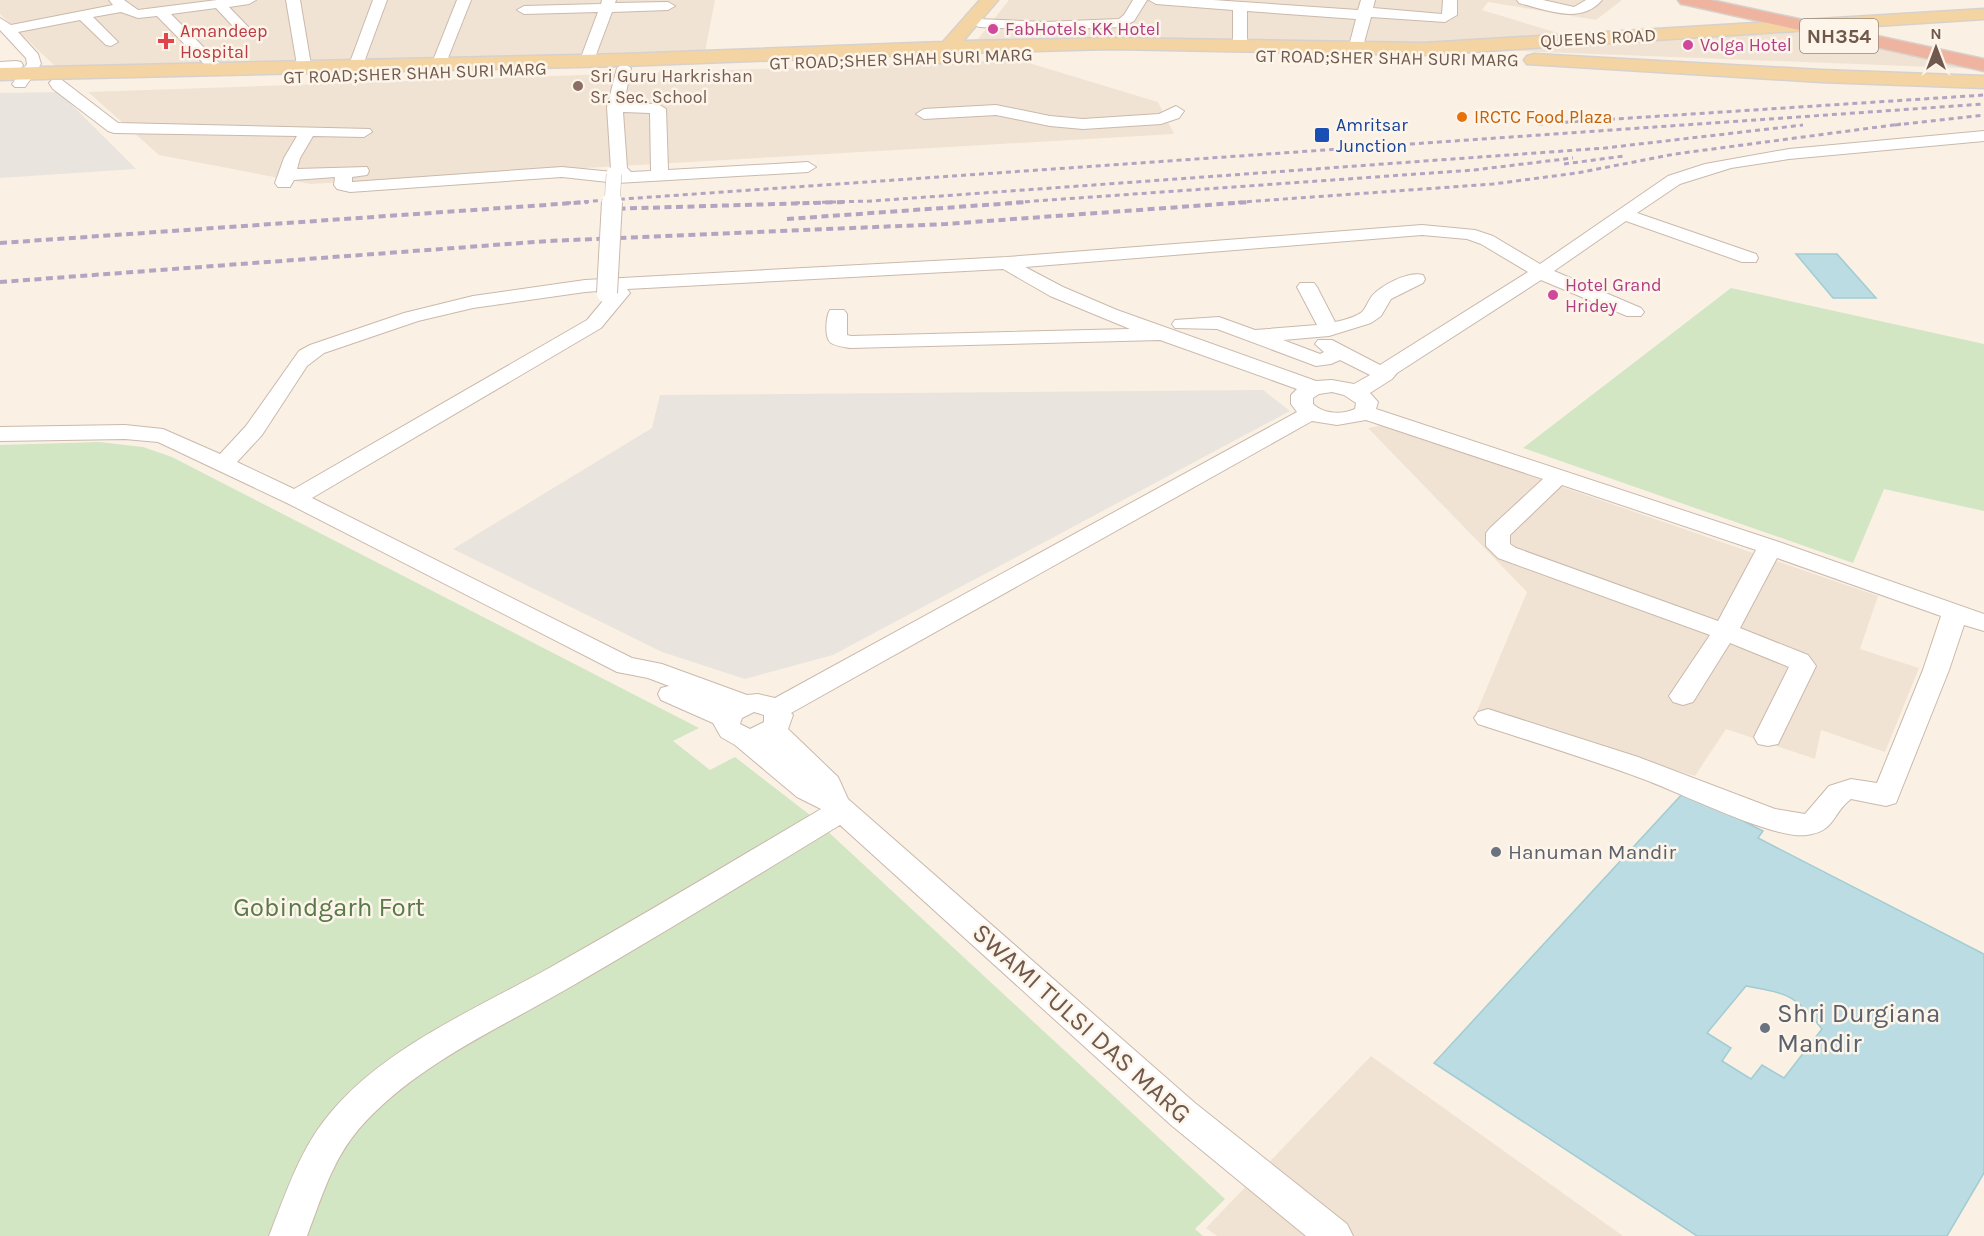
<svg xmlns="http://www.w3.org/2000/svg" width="1984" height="1236" font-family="Karla,sans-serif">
<rect width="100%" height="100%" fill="#faf1e4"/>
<!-- residential -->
<g fill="#f1e3d3">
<path d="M0,0H715L704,57L55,66L0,14Z"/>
<path d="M1009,0H1622L1596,20L1488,2L1482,10L1561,34L1478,41L1381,46L974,44Z"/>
<path d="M1805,32L1984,69L1517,51L1514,47Z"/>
<path d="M1019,60L1158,102L1174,134L311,184L159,155L88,92Z"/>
<path d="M1383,425L1878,596L1860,649L1919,668L1885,752L1821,730L1815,759L1726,729L1695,776L1477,711L1527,592L1368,428Z"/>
<path d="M1371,1056L1623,1236H1217L1206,1228Z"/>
</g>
<!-- industrial -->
<g fill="#eae4de">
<path d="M59,92L136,169L0,178V93Z"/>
<path d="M1263,390L1290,411L833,655L745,679L662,652L453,549L652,428L660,395Z"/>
</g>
<!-- green -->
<g fill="#d2e6c4">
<path d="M1731,288L1984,344V511L1884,489L1853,563L1523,448Z"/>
<path d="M99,442L143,447L172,457L699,728L673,741L710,770L735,757L810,815L1225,1199L1195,1229L1203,1236H0V445Z"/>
</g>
<!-- water -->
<g fill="#bbdce2" stroke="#a2ccd3" stroke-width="1.5" fill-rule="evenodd">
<path d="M1796,254H1837L1876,298H1833Z"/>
<path d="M1685,791L1763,831L1758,838L1984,954V1173L1947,1236H1697L1434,1063ZM1746,986C1789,994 1794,994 1822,1029L1784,1078L1762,1065L1751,1079L1722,1061L1731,1048L1707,1033Z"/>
</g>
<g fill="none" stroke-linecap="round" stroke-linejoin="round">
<!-- minor casing -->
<g stroke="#cab9ac" stroke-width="2">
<g id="minor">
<path d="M109,0H124L138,10L217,0H256L249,4L229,7L254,33L252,36H242L216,8L171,14L220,64L222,67L215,71L210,70L157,16L138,18L121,12L93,17L118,42L111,46L106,45L80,20L18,32L38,54L41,64L25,87H15L12,84L27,64L26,58L0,30V18L11,25L113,5Z"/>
<path d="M286,0H300L311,65L309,68H299L297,65Z"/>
<path d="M373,0H387L363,65L361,68H351L349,65Z"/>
<path d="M457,0H471L446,63L439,67L434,66L432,63Z"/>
<path d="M602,0H616L615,3L668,2L675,6L668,10L612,12L594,60L587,64L580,60L598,12L524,14L517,10L524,6L601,4Z"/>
<path d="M1133,0H1147L1134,21L1122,27L1045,30L979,27L972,23L979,19L1045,22L1119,19L1124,15Z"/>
<path d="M1149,0H1213L1358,10L1361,0H1375L1373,8L1442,14L1443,0H1457V15L1445,22L1371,17L1362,50L1355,54L1348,50L1356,19L1247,11V46L1240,50L1233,46V10L1156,4Z"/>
<path d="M1517,0H1543L1574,7L1586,0H1602C1581,25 1546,10 1519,3Z"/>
<path d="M16,61L21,62L23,65L21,68L0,70V62Z"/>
<path d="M624,64L631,68L624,103L658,104L666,109L668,170L808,162L816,167L808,172L617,183L562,177L350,192L337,189L334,185L335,177L294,180L290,187H278L275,183L284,158L297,136L114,133L108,131L53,89L49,83L52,80H62L118,123L370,129L372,132L364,137L313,136L300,158L297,169L367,167L369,171L367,175L352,177V182L562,167L613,172L611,169L607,107L617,68ZM623,112L650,113L651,171L631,172L627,168Z"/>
<path d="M996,105L1050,116L1083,119L1159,114L1176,106L1184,111L1179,118L1161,124L1083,129L1050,126L996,115L924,119L916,114L924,109Z"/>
<path d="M1984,131V141L1789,159L1731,168L1680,184L1637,213L1756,254L1758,258L1756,262H1742L1626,221L1554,271L1641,308L1644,312L1641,316H1627L1541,280L1397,373L1392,379L1370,393L1378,402L1376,409L1779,542L1984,614V631L1964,625L1949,670L1896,803L1886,806L1851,799C1832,813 1836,831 1807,835C1774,840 1679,792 1643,779C1589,759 1533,742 1478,724L1474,718L1478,712L1488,709L1638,757L1775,809L1805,814L1829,786L1851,779L1877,783L1923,670L1941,616L1777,558L1740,628L1808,655L1816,666L1778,744L1768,746L1758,744L1754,737L1789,667L1730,643L1693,702L1683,705L1673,702L1669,696L1710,635L1498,558L1486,546V533L1490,528L1543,479L1366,420L1337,425L1312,421L791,713L793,715L788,729L838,777L848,799L1195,1103L1347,1224L1353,1236H1306L1171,1125L840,825C751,879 662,934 572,986C499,1029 414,1065 358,1130C332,1161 321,1199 307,1236H269C286,1193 301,1146 332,1111C387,1046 478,1008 551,967C642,916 731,862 821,809L797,797L735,745L721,737L713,723L661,700L658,694L661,688L669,686L648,678L617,672L287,503L158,442L125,439L0,441V427L125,425L163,429L220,454L246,426L299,351L310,345L404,313L473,296L585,280L1007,257L1422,225L1475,230L1493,236L1540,264L1668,176L1705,164L1789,149ZM1422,235L1467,239L1481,244L1528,272L1380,365L1332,340H1318L1315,344L1324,352L1320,354L1283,340L1329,336L1371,323L1381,316L1391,299L1423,283L1425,279L1423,275C1408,271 1382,285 1372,296C1368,301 1366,308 1362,312C1354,318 1344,320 1335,322L1317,287L1314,283H1300L1297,287L1317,325L1255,330L1219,317L1175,320L1172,324L1175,328L1217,329L1316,366L1331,364L1340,360L1370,375L1354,384L1332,380L1316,381L1117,310L1063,287L1025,267ZM1003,269L1050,296L1130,329L851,336L847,335V314L844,310H830C826,316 824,338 831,343C836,346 844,347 850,348L1160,340L1297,389L1291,395V404L1297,412L775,698L758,694L747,695L662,664L632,658L312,498L601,328L630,293L627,289ZM612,290L587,320L294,489L237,462L262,435L307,366L324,353L418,321L473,308L585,292ZM1332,392L1344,395L1356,403L1355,409C1342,415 1323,414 1313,404V398L1319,394ZM1562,485L1756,550L1718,621L1516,548L1510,544V535ZM754,712L764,715V722L750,729L740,724L742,718Z"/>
</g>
</g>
<!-- major casing -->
<g stroke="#d7d1cd" stroke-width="3">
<g id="major">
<path d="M980,0H998L963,41L1111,38L1424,43L1984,9V19L1424,55L1111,49L955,53L950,63H936L934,59L936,54L623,66L0,80V68L623,54L943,42Z"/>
<path d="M1534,54L1821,70L1984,76V88L1821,82L1527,64L1524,60L1527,56Z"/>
</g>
</g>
<!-- highway casing -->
<g stroke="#d7d1cd" stroke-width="3">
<path id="highway" d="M1678,0H1711L1984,59V71L1687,5L1681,4Z"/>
</g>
<!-- minor -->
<use href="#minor" fill="#fff" fill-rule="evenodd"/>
<!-- major -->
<use href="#major" fill="#f3d4a2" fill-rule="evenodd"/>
<!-- highway -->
<use href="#highway" fill="#efb4a0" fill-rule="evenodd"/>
<!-- rail-far1 -->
<g stroke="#b4a4c2" stroke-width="3" stroke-dasharray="5 4" stroke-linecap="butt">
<path d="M1538,124L1984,95"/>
<path d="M1895,125L1984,115"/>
<path d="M1564,164L1624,156"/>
<path d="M566,203L1984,104"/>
<path d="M795,203L872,201L1605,148L1803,125"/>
<path d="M1007,203L1474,170L1573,158"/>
<path d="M1229,203L1493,184L1577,173L1675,154L1901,124"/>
</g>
<!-- rail -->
<g stroke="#b4a4c2" stroke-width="4" stroke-dasharray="7 4.5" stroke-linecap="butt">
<path d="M607,209L845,202"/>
<path d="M787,219L1028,202"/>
<path d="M0,243L588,202"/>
<path d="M0,282L548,241L946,224L1249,202"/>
</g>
<!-- minor-bridge-far1 casing -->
<g stroke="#cab9ac" stroke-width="16" stroke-linecap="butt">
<path id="minor-bridge-far1" d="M612,203L614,174"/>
</g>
<!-- minor-bridge casing -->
<g stroke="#cab9ac" stroke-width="22" stroke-linecap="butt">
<path id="minor-bridge" d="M607,293L612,202"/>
</g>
<!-- minor-bridge-far1 -->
<use href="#minor-bridge-far1" stroke="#fff" stroke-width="15"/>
<!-- minor-bridge -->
<use href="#minor-bridge" stroke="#fff" stroke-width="20"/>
</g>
<!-- markers -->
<g fill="#d1479c" stroke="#fdf5ea" stroke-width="2">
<circle cx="993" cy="29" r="6"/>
<circle cx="1688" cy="45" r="6"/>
<circle cx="1553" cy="295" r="6"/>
</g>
<path fill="#e0444e" stroke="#fdf5ea" stroke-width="2" d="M163 32h6v6h6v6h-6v6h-6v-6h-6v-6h6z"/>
<circle fill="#8d6e63" stroke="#fdf5ea" stroke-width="2" cx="578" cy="86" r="6"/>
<circle fill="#e8710a" stroke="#fdf5ea" stroke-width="2" cx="1462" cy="117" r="6"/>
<rect fill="#1a4fb4" stroke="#fdf5ea" stroke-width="2" x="1314" y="127" width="16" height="16" rx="3"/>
<g fill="#6b7280" stroke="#fdf5ea" stroke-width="2">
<circle cx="1496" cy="852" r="6"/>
<circle cx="1765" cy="1028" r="6"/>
</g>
<g text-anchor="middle" stroke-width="5" stroke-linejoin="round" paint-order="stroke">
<!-- far-hotel labels -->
<g font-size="18" fill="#b23c85" stroke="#fdf5ea" text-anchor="start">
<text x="1005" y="35">FabHotels KK Hotel</text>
<text x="1700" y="51">Volga Hotel</text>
<text x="1565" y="291">Hotel Grand<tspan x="1565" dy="21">Hridey</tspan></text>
</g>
<!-- far-health labels -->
<g font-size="18" fill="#be3a42" stroke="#fdf5ea" text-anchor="start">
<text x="180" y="37">Amandeep<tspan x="180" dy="21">Hospital</tspan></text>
</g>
<!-- far-street labels -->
<g font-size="18" fill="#70594c" stroke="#fdf5ea">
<text transform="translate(1598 38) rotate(-3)" y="6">QUEENS ROAD</text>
<text transform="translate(1387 58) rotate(1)" y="6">GT ROAD;SHER SHAH SURI MARG</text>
<text transform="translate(901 59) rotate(-2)" y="6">GT ROAD;SHER SHAH SURI MARG</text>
<text transform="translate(415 73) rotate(-2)" y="6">GT ROAD;SHER SHAH SURI MARG</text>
</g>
<!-- far-education labels -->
<g font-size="18" fill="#785e54" stroke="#fdf5ea" text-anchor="start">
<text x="590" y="82">Sri Guru Harkrishan<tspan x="590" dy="21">Sr. Sec. School</tspan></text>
</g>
<!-- far-food labels -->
<g font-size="18" fill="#c56008" stroke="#fdf5ea" text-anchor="start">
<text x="1474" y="123">IRCTC Food Plaza</text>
</g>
<!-- far-transit labels -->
<g font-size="18" fill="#164399" stroke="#fdf5ea" text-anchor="start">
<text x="1336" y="131">Amritsar<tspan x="1336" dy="21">Junction</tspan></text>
</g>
<!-- shield labels -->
<rect fill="#fdf5ea" stroke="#9a887b" stroke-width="1.5" x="1800" y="19" width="78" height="34" rx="4.5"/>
<g font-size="20" font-weight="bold" fill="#70594c">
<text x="1839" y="43">NH354</text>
</g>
<!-- worship labels -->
<g font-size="21" fill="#5b616d" stroke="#fdf5ea" text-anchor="start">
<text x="1508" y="859">Hanuman Mandir</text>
</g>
<!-- near-park labels -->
<g font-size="26" fill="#577a48" stroke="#fdf5ea">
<text x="329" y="916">Gobindgarh Fort</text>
</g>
<!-- near-worship labels -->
<g font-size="26" fill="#5b616d" stroke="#fdf5ea" text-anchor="start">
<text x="1777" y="1022">Shri Durgiana<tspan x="1777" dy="30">Mandir</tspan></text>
</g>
<!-- near-street labels -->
<g font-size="26" fill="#70594c" stroke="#fdf5ea">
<text transform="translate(1082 1023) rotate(42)" y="9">SWAMI TULSI DAS MARG</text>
</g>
</g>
<!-- north arrow -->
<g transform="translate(1936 48)" stroke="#fdf5ea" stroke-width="4.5" paint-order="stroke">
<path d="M0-4.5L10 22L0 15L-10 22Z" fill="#70594c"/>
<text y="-9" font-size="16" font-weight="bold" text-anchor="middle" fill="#70594c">N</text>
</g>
</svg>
